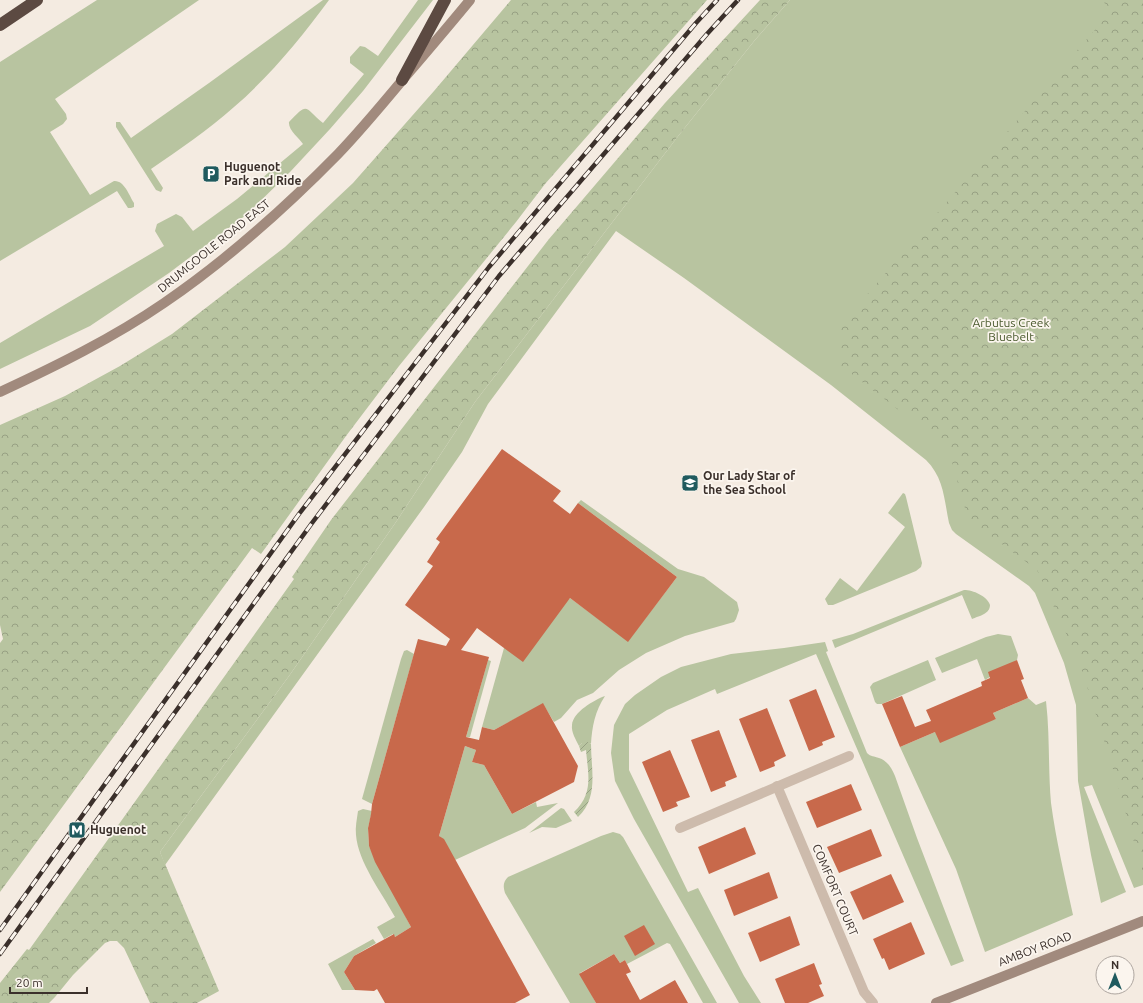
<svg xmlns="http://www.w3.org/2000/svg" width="1143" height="1003" font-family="Ubuntu,sans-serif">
<defs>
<pattern id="forest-crowns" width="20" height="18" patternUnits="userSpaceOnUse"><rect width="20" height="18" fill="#b8c4a0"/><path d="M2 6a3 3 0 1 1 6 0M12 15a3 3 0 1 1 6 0" fill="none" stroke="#97a083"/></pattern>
<pattern id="garden-furrows" width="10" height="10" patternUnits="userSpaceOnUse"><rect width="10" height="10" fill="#b8c4a0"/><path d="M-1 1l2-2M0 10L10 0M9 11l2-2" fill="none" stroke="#97a083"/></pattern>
</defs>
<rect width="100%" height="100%" fill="#f4ebe1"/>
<!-- green -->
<g fill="#b8c4a0">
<path d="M97,0H199L55,99L66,114L67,119L63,124L50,132L90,195L114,181C124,180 129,195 134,203V207L131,208H128L117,191L0,261V62Z"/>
<path d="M323,0H329C301,38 270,76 234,107C208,130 179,150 151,169L163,188L161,192L156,190L116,127V122H120L131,138L209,83Z"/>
<path d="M418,0H433L363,91L330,129L290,172L246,215L169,273L90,326L0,369V343L164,246L155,231L157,224L176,214L182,217L193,231L237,199L303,144C299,138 288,130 289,122C309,101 304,108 323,123L364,74L350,63V57L360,46L365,47L378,56Z"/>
<path d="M790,0H1143V885L1134,888L1092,785L1084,787L1126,892L1101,903L1091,855L1078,781L1076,705L1064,663L1035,593L1029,586L956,534L952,530L949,523C944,499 944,478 926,460L831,385L684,278L616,231L488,404L462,452L424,507L165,865L160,852L289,676L396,522L475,402L679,135L755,40Z"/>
<path d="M903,493L905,494L906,497L922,563L921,567L916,571L833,605H828L825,599L840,578L857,591L905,527L888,513Z"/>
<path d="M581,500L678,569L704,577L737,602L739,610L736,619L734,622L685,636L646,653L619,670L593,693L577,700L561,718L554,722L543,704L494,730L482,727L504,648L570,598L628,641L677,577L578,503Z"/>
<path d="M964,590C973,590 987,596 990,605C990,614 979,616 972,619L962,595L835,648L832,640L853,634Z"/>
<path d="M998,634L1011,636L1018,655L1017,660L985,680L977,659L942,673L935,658L986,637Z"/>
<path d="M825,642L828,651L826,652L867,753C871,757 874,756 879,758C888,761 892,769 895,776L917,838L964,961L951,966L816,654L717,694L715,689L667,710L629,734V770L688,892L698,888L744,976L761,1003H739L634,819L615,781L611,753L614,725L625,704L635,695L661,677L681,667L731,654L784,648Z"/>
<path d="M407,650L414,654L372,804L362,799L401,659L404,651Z"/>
<path d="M488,660L491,661L470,737H466Z"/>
<path d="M928,660L936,680L882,704H877L875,702L870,687L873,683Z"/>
<path d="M605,696C595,711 592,727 591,744L590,743H582L579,746C576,740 571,732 572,725C573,712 594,700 605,696Z"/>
<path d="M1028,698L1036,705L1046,701C1050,735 1048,769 1051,803C1056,840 1065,878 1073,915L985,952L956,869L900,747L935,732L996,719L993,713Z"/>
<path d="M465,746L476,750L472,762L484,765L512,814L536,802L537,807L558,803L525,828L455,860L439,836Z"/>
<path d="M561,808L564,809L572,821L556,828L542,827L529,833Z"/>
<path d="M363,809L372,811L368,828L369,846L411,927L395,937L393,934L384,939L377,927L395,917C382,893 358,862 356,835C355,827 357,819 358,811Z"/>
<path d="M613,832L620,834L623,837L717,1003H703L670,944L667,943L627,964L625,960L620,963L614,954L580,973L596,1003H570L505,893C503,886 503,882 508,877L601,836Z"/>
<path d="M373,939L376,943L354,956L344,972L355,990H342L328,964Z"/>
</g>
<!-- forest -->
<g fill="url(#forest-crowns)">
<path d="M511,0H707L545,184L516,222L399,366L346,436L261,554L252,548L0,892V643L3,639L0,625V425L65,396L120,366L172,334L285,247L353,183L434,91Z"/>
<path d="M760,0H790L755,40L679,135L475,402L396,522L289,676L160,852L219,991L197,1003H150L124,948L117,941H110L105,943L73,975L55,997L49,1003H0V983L27,949L29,950L294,579L292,577L331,520L549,239L665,103Z"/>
<path d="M1101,0H1143V873L1112,766L1080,664L1037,570L968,519L948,448L840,365L839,327L1112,10Z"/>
</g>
<!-- garden -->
<path fill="url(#garden-furrows)" d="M588,742L591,744C591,770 599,797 578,817L574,812C594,793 588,774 586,750L581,752L579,746L582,743Z"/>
<!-- building -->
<g fill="#c8694b">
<path d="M502,449L561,491L553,501L570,514L578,503L677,577L628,642L570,598L523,662L477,628L461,650L489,657L466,737L479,740L482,727L494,730L543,703L578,766L574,782L512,814L484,765L472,762L476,750L465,746L439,836L444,839L530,995L515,1003H385L377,989L374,991L355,990L344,972L354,956L394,934L395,937L411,927L375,862L369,846L368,828L371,814L372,804L418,639L446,646L450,639L405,605L433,566L427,562L440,542L436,539Z"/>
<path d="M1017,660L1024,679L1021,680L1028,698L993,713L996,719L940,743L935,732L900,747L882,704L902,696L915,727L931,721L926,710L982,686L981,682L990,678L988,672Z"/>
<path d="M816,689L835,737L822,742L823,745L809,751L789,700Z"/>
<path d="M767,708L786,756L774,762L775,766L760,772L739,719Z"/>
<path d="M719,730L737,777L725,782L726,786L711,792L691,740Z"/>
<path d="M670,750L690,797L676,802L678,806L663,812L642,762Z"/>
<path d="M851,784L862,810L817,828L806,802Z"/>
<path d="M745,827L756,854L709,874L698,847Z"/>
<path d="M871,829L882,856L839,873L827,847Z"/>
<path d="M769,872L778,898L734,916L724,890Z"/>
<path d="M891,874L904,902L863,920L850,892Z"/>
<path d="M790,916L800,945L760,962L748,933Z"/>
<path d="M911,922L925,954L889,970L884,958L882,959L873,939Z"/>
<path d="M644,925L655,944L635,956L624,936Z"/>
<path d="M614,954L620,963L625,960L631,972L626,974L640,1000L675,980L688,1003H596L579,974Z"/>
<path d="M814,963L822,984L819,985L824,996L808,1003H785L775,979Z"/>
</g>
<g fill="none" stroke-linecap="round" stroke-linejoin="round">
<!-- street -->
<g stroke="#cdbbac" stroke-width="10">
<path d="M777,786L864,992L873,1003"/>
<path d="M680,828L849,756"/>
</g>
<!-- secondary -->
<g stroke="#a18a7d" stroke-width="10">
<path d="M0,392C56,366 113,338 164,303C227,260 285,208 338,154C360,131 380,107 400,83C423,56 447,28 470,0"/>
<path d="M936,1003L1143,921"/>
</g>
<!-- highway -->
<g stroke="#5c4a42" stroke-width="12">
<path d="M0,25L37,0"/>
<path d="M402,80L445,0"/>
</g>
<!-- rail casing -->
<g stroke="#3b302b" stroke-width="4.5">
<g id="rail">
<path d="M0,930L299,514L489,267L696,23L717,0"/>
<path d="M0,954L312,523L499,276L707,34L738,0"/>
</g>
</g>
<!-- rail -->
<use href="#rail" stroke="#fbf5ee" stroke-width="3" stroke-dasharray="9" stroke-linecap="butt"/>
</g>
<!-- icons -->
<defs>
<g id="parking-square" transform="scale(0.9)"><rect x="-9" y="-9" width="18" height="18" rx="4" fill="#1f5a5e" stroke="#fbf5ee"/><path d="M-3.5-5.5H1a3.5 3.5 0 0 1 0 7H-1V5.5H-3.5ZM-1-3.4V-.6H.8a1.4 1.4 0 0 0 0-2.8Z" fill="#fff"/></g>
<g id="school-square" transform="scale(0.9)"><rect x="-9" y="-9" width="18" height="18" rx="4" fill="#1f5a5e" stroke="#fbf5ee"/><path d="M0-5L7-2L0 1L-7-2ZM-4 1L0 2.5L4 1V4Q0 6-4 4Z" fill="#fff"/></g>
<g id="metro-square" transform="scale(0.9)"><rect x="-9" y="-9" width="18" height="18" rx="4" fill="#1f5a5e" stroke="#fbf5ee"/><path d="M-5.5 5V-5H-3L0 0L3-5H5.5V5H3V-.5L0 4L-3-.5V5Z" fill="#fff"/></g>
</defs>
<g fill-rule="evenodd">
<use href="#parking-square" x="211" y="174"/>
<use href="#school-square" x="690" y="483"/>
<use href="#metro-square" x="77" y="830"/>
</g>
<g text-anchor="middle" stroke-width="3.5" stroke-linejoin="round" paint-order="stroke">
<!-- poi labels -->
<g font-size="12" font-weight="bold" fill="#3b302b" stroke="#fbf5ee" text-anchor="start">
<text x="224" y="171">Huguenot<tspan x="224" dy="14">Park and Ride</tspan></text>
<text x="703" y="480">Our Lady Star of<tspan x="703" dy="14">the Sea School</tspan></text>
<text x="90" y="834">Huguenot</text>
</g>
<!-- street labels -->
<g font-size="12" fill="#3b302b" stroke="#fbf5ee">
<text transform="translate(214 246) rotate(-39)" y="4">DRUMGOOLE ROAD EAST</text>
<text transform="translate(835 890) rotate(67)" y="4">COMFORT COURT</text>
<text transform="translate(1035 949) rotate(-21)" y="4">AMBOY ROAD</text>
</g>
<!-- park labels -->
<g font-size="12" fill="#4a5a2e" stroke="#fbf5ee">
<text x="1011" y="327">Arbutus Creek<tspan x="1011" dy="14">Bluebelt</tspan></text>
</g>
</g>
<!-- north arrow -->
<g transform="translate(1115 975)"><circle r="19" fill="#fbf5ee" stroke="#aea6a0"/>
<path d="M0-3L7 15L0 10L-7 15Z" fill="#1f5a5e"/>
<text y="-6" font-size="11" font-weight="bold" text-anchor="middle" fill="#3b302b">N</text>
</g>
<!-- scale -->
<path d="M10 987v6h77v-6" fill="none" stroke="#3b302b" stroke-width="2"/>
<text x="16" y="987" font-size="12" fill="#3b302b" stroke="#fbf5ee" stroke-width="3" paint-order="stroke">20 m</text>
</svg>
